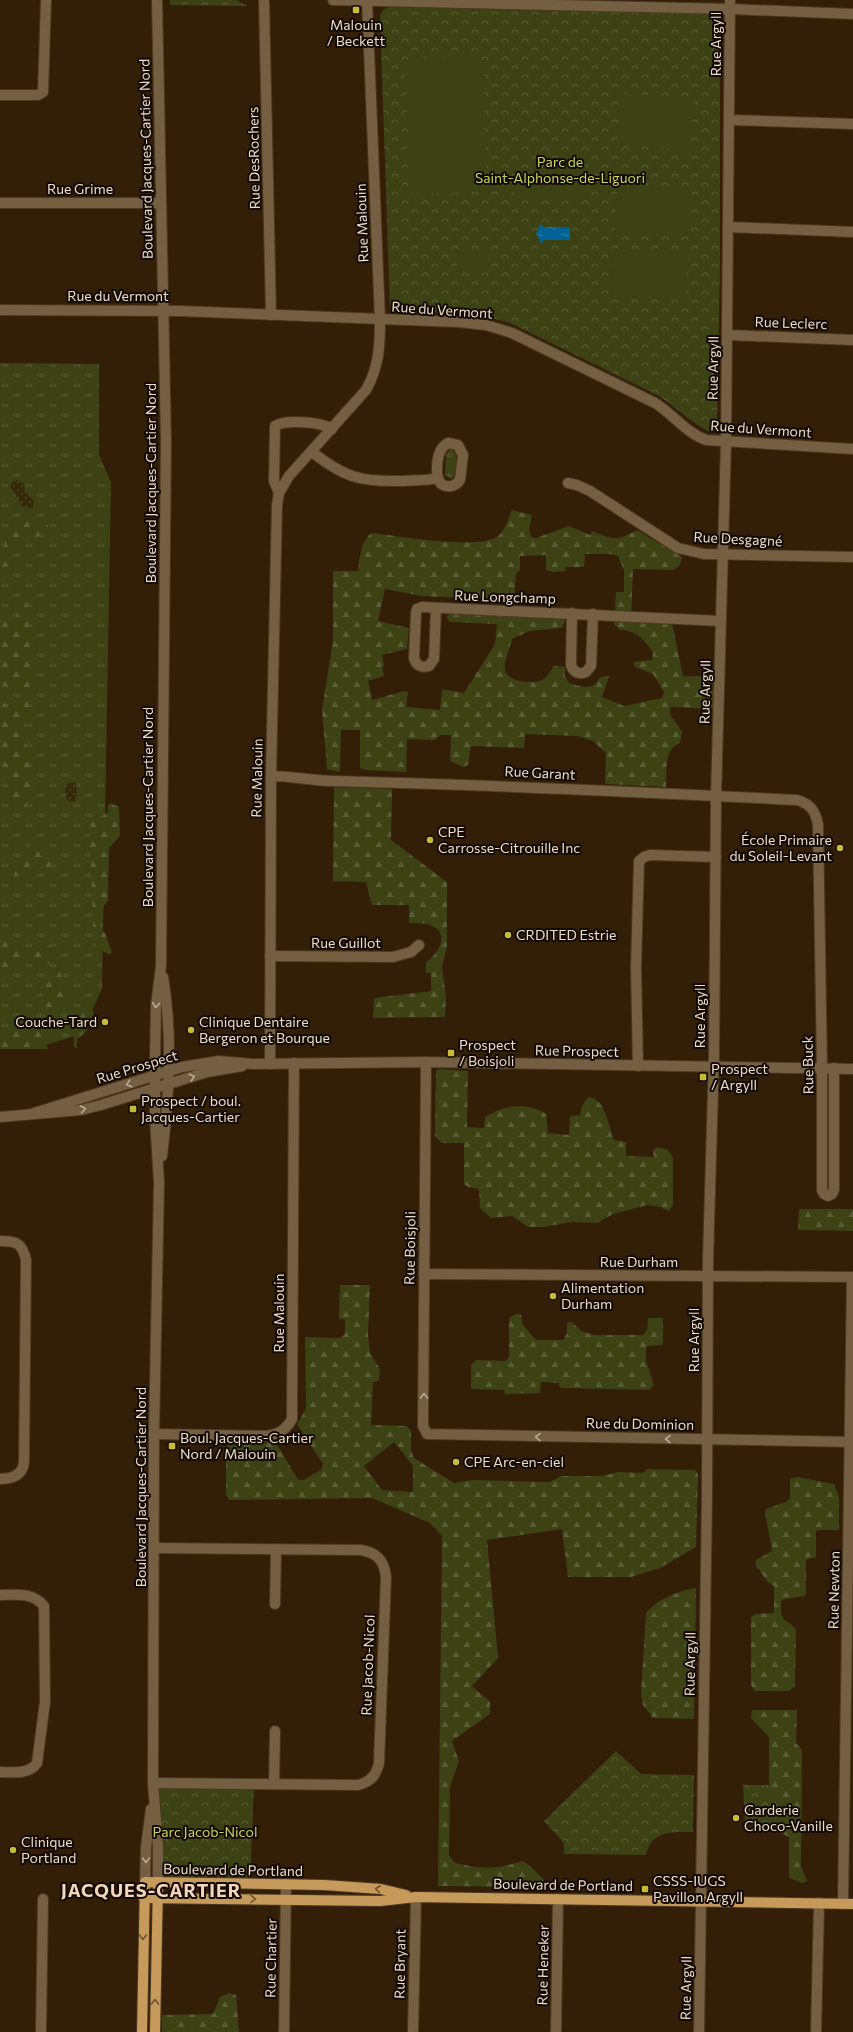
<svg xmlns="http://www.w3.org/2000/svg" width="853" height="2032" font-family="Commissioner,sans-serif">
<defs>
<pattern id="grass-tufts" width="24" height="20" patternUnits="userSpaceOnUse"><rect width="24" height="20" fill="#3d4215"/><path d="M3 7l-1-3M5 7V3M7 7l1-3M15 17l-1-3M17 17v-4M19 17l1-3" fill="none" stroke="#595d36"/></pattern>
<pattern id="forest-firs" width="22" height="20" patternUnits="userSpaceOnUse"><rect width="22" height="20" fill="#3d4215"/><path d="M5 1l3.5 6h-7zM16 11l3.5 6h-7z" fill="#595d36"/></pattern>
<pattern id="sand-dots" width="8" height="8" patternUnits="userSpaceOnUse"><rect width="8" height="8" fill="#332a09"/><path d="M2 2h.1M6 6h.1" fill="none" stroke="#51482c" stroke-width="1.8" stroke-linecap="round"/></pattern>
<pattern id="park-crowns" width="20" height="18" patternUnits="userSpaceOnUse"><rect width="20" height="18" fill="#3d4215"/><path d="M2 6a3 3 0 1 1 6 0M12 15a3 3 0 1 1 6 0" fill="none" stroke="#595d36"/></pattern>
<pattern id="water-ripples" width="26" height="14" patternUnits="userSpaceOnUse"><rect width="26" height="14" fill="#006296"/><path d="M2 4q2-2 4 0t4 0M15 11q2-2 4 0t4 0" fill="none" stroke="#327fa8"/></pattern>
</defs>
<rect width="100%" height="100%" fill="#331e07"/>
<!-- grass -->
<g fill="url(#grass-tufts)">
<path d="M0,363L99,364V455L111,482L102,989L81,1034L46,1045L48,1049H0Z"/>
<path d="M449,450H453L457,454L455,476L451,479L445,475L446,454Z"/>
</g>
<!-- forest -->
<g fill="url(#forest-firs)" fill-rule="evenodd">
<path d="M512,510L532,515L529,530L531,537L536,538L569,526L590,535L592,531C612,540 618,541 637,530L682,557L680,565L674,570L633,569L631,622L672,623L683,676L712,677L714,709L670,707V714L682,732L680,743C663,750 667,771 666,787L605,784L606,753L593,741L577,736L525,734L524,748L471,746L468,765L463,767L450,761L451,735H440L435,740L407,739L406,772L366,770L360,768V730H341L340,772L327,769L322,710L333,640V571H358C360,556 360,544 371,533C400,536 474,550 497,537C505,532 508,518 512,510ZM585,554H610L618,556L624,570V592H616L614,624L620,630C637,630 643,639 653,652L652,660L633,662L635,667L653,674L664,692L662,698L624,706L602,697L609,676L600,677C594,691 581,687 569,683L565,676V667L554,666C551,670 548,676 544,679C537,685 511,682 506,673C502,665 510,648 512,639L529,631L562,628L565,621L563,619L450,613L447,617L449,622L497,624L495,644L464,693L442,689L440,710L406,707L408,692L404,691L372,700L368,681L384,676L382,667L384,666L382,655L407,649L409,628L378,621L385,589L422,596L508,600L514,599L516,574L520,570V556L546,555V570L553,572L565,571L566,567H584Z"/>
<path d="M30,517L40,519L58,535L55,539L42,535L26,540L11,551L7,565L0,573V582V550L3,549L7,534Z"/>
<path d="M21,589L26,593L35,670L32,702L24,731L32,787L24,812C0,797 0,731 0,702L12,707L21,693L15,683L7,687L0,683V615L11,619L17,616Z"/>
<path d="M334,787L392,789L391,840L447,882V946L442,967L446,997L445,1017L373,1018L374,998L431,991V973H426V962C435,957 449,938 436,928C428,922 418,923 409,923V905H372L366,882L333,881Z"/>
<path d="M110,803L119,807L120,836L109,848L108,901L100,909V930L105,933L112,952L109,955L94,945L89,827L91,823L108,812V806Z"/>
<path d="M38,841L51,863L49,870L1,878V874C28,867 25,868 31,842Z"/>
<path d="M0,928L3,929L18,948L37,950L49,946L54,949L49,964L22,958L13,965L0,970Z"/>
<path d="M59,971L69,996L63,1010L41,1008V997L46,991L43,981H52Z"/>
<path d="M86,1008L91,1009L94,1013L87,1031L77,1039V1048L74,1047C73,1032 77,1020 86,1008Z"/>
<path d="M63,1018L65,1028L31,1048H0V1031Z"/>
<path d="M439,1069L468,1071L467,1127L484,1128L485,1117C503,1105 528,1102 546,1114L548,1133L569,1135L570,1116L580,1115L582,1106L588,1097C606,1098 608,1126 614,1140L626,1142V1156L654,1157L653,1150L658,1147L668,1150L673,1158V1205L669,1211L660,1207L647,1205L613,1214L597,1223L572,1222L543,1227H528L512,1216L491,1218L480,1208L479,1189L468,1187L464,1184V1143H442L435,1136L436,1071Z"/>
<path d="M799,1209H853V1231L798,1230Z"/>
<path d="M340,1285H370L368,1335L370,1353L380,1369L379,1381L373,1382L371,1425L407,1426L411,1431V1451L414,1458L454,1483L472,1480L550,1482L561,1476H602L618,1472L642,1473L647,1469L695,1470L698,1474L696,1547L660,1568L631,1577H568L562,1529L487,1540L498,1658L472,1686L490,1702V1714L452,1741L459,1761L450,1786L449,1855L455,1863C483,1869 494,1870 522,1861L529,1865L544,1880L541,1887L438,1886L442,1536L430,1523L372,1498L229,1500L226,1495V1448L230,1444H261L275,1441L298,1480H303L321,1470L323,1464L297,1424L306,1409L305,1337L340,1338L345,1334V1319H339ZM394,1442L413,1466V1492L382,1490L364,1466Z"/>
<path d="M516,1314L521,1315L523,1325L536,1340H563L567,1333V1322H572L581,1331L594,1335H643L647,1330L648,1318H663V1345L646,1346V1361L654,1385L649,1390L560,1388L559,1383L541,1382L540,1393L505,1394L504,1390L471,1389V1365L476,1360L506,1361L509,1357V1318Z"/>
<path d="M797,1477L834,1484L839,1497V1530H817L816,1532V1557L806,1560V1594L804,1596L781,1600V1613L784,1620L791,1624L796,1629L795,1686L789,1691H755L751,1685V1617L755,1614L774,1613V1586L768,1582L756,1566V1560L772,1551L765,1512L766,1509L786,1502L790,1498V1479Z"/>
<path d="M696,1588L694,1719L653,1718L643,1705L641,1694L646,1613C656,1600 680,1590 696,1588Z"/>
<path d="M752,1710H797L796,1743L802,1750L801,1866L807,1881L802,1883L789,1878V1837L773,1829L769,1824V1737L751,1718Z"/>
<path d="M229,1993L236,1995L239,2032H162V2015L213,2014L220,1997Z"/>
</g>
<!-- sand -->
<g fill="url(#sand-dots)">
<path d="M17,480L24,484L25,492L34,501L33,508L23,507L11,488V483Z"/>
<path d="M70,782L76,783C77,790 77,796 74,802H70C64,798 65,792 65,786Z"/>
</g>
<!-- park -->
<g fill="url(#park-crowns)">
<path d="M170,0H236L248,6L170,5Z"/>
<path d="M390,7L713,13L720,16V263L717,430L712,433C691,424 676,406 657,395L510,323L485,316L469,314L390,310L380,15L384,9Z"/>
<path d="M616,1751L641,1774L694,1775L693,1832C673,1832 651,1830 646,1855L564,1854V1843L544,1821Z"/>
<path d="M153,1783L254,1784L250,1884L158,1882Z"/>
<path d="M743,1785H769V1824H745Z"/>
</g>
<!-- pitch -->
<g fill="#3d4215">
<path d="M480,56V61H483L485,118H481L482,129L486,130L487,186H483V192L412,194V188H408L407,132L410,131V121H407L405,64H408V58Z"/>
<path d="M621,93L694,99L691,150L617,144Z"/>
<path d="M519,171L579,172L581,177V199L576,201L516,200L513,196L514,176Z"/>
<path d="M617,187L692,190L690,237L614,234Z"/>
<path d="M613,250L688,253L686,300L611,297Z"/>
<path d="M457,252L488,253V273L457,272Z"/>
</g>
<!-- water -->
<path fill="url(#water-ripples)" d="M541,224L544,227H570V240H544L541,243L536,233Z"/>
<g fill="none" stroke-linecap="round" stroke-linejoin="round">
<!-- minor casing -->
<g stroke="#4d3923" stroke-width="12">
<g id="minor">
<path d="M157,0L166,441L161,966L156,1006L155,1059V1120L159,1182L154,1434L153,1783L158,1846V1882"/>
<path d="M264,0L271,315"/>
<path d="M333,0L730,9L853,14"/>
<path d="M0,95H38L43,92L46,0"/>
<path d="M730,120L853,124"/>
<path d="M0,203H160"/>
<path d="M729,227L853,232"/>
<path d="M0,310L181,311L458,322L486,325L512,333L655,403C673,414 686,433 706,440L853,449"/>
<path d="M728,335L853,340"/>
<path d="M448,443L458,445L463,455L460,480C455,487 448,488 441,484C434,474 436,449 448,443Z"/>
<path d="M312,452C344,477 360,482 401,481C413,480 426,481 438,478"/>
<path d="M568,483L577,485L590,491L678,548L704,554L853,557"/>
<path d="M279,493L274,481L275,426C286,419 321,422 332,429"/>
<path d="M436,608L434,659L429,666C422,668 416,666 414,658L416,613L417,609L422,607L720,621"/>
<path d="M572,613L571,665C573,672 579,675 586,672L591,666L593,614"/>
<path d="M271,776C292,776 313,781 334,781C489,785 643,792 797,800C811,804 815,811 818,824L822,1068V1190L824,1194L828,1196L832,1194L834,1190V1068"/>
<path d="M270,956L393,957L411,952L419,945"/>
<path d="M426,1062L423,1426L427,1434L853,1442"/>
<path d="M270,1064L271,776L277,505L279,493L289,476L366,390C379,367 380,346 380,320L367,0"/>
<path d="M638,1066L636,967L639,861L644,857L650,855L716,857"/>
<path d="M31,1114L182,1067L219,1061L253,1064L426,1062L853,1069"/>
<path d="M0,1117L81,1110L101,1105L207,1072L242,1066"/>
<path d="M162,1156C169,1097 173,1035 163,977"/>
<path d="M0,1241C17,1241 22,1243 26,1260L24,1462C23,1475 12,1479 0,1479"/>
<path d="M424,1274L853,1277"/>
<path d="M154,1434L267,1436C278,1434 286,1430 292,1419L294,1063"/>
<path d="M0,1595C17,1595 33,1592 44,1606L45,1702L37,1763C29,1775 12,1772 0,1772"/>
<path d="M275,1604L276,1550"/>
<path d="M153,1783L358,1785C370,1782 376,1776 379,1763L386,1577C384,1560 377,1553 361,1550L154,1548"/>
<path d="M274,1784L275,1731"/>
<path d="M145,1882L146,1847L151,1809"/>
<path d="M843,1904L852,1277"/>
<path d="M41,2032L43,1899"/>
<path d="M284,2032L286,1884"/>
<path d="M413,2032L416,1897"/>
<path d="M556,2032L558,1899"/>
<path d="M699,2032L707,1496L708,1259L714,1056L716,796L726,442L730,0"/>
<path d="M816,2032L819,1903"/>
</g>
</g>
<!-- major casing -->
<g stroke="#4d3923" stroke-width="12">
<g id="major">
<path d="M144,1898L380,1901L416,1897L853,1904"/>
<path d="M142,2032L145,1882L324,1885L381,1889L406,1895"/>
<path d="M155,2032L158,1882"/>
</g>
</g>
<!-- minor -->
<use href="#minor" stroke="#745f42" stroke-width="10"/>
<!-- major -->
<use href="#major" stroke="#c69a5b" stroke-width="10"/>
</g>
<!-- one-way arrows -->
<defs><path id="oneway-chevron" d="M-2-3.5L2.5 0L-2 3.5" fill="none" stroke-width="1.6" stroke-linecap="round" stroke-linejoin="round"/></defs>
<g stroke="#bbaa97">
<use href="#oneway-chevron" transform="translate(156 1005) rotate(95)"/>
<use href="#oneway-chevron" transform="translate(192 1077) rotate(-18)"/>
<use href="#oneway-chevron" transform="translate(129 1084) rotate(163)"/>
<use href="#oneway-chevron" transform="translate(83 1109) rotate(-11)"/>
<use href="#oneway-chevron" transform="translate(424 1396) rotate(-90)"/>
<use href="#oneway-chevron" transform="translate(538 1437) rotate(-179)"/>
<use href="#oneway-chevron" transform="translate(668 1439) rotate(-179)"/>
<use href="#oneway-chevron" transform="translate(146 1860) rotate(90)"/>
</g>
<g stroke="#6d522f">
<use href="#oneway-chevron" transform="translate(378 1889) rotate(-173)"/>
<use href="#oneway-chevron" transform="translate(253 1899) rotate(1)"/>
<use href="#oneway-chevron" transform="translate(143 1937) rotate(91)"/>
<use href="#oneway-chevron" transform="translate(155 2002) rotate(-89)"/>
</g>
<!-- markers -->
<g fill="#c9ba3a" stroke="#140a03" stroke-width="1.5">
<rect x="352" y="6" width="8" height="8" rx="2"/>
<circle cx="430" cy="840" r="4"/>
<circle cx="840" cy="848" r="4"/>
<circle cx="508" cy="935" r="4"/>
<circle cx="105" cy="1022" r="4"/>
<circle cx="191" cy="1030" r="4"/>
<rect x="447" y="1049" width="8" height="8" rx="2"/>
<rect x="699" y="1073" width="8" height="8" rx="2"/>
<rect x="129" y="1105" width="8" height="8" rx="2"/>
<circle cx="553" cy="1296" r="4"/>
<rect x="168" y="1442" width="8" height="8" rx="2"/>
<circle cx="456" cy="1462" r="4"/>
<circle cx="736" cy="1818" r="4"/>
<circle cx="13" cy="1850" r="4"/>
<rect x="641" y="1885" width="8" height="8" rx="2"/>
</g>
<g text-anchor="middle" stroke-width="4" stroke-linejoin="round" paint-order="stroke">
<!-- poi labels -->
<g font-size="14" fill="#ebdccf" stroke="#140a03" text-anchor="start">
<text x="356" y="30" text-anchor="middle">Malouin<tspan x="356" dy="16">/ Beckett</tspan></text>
<text x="438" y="837">CPE<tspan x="438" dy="16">Carrosse-Citrouille Inc</tspan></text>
<text x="832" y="845" text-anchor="end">École Primaire<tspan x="832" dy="16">du Soleil-Levant</tspan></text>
<text x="516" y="940">CRDITED Estrie</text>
<text x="97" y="1027" text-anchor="end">Couche-Tard</text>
<text x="199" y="1027">Clinique Dentaire<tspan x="199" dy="16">Bergeron et Bourque</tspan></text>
<text x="459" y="1050">Prospect<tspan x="459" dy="16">/ Boisjoli</tspan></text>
<text x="711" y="1074">Prospect<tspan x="711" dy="16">/ Argyll</tspan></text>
<text x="141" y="1106">Prospect / boul.<tspan x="141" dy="16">Jacques-Cartier</tspan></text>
<text x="561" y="1293">Alimentation<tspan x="561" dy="16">Durham</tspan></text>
<text x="180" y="1443">Boul. Jacques-Cartier<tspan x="180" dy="16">Nord / Malouin</tspan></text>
<text x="464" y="1467">CPE Arc-en-ciel</text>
<text x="744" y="1815">Garderie<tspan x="744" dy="16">Choco-Vanille</tspan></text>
<text x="21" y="1847">Clinique<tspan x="21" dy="16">Portland</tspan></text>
<text x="653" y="1886">CSSS-IUGS<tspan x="653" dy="16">Pavillon Argyll</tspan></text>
</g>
<!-- street labels -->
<g font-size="14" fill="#ebdccf" stroke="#140a03">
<text transform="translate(716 44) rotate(-90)" y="5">Rue Argyll</text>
<text transform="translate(254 158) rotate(-91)" y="5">Rue DesRochers</text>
<text transform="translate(146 159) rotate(-91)" y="5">Boulevard Jacques-Cartier Nord</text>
<text x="80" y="194">Rue Grime</text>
<text transform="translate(362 223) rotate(-92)" y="5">Rue Malouin</text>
<text x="118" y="301">Rue du Vermont</text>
<text transform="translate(442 310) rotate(4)" y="5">Rue du Vermont</text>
<text transform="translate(791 323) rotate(2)" y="5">Rue Leclerc</text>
<text transform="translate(713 368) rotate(-89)" y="5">Rue Argyll</text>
<text transform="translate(761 429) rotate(4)" y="5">Rue du Vermont</text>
<text transform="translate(151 483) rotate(-90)" y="5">Boulevard Jacques-Cartier Nord</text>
<text transform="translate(738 539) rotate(3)" y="5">Rue Desgagné</text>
<text transform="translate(505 597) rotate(2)" y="5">Rue Longchamp</text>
<text transform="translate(705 692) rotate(-89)" y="5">Rue Argyll</text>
<text transform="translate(540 773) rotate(3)" y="5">Rue Garant</text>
<text transform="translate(257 778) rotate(-89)" y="5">Rue Malouin</text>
<text transform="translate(148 807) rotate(-90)" y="5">Boulevard Jacques-Cartier Nord</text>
<text x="346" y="948">Rue Guillot</text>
<text transform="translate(700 1016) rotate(-90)" y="5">Rue Argyll</text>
<text transform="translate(577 1051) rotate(1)" y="5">Rue Prospect</text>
<text transform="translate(808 1065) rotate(-91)" y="5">Rue Buck</text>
<text transform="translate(137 1067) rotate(-17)" y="5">Rue Prospect</text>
<text transform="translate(410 1248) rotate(-89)" y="5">Rue Boisjoli</text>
<text x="639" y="1267">Rue Durham</text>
<text transform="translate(279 1313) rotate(-90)" y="5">Rue Malouin</text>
<text transform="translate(694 1340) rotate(-90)" y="5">Rue Argyll</text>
<text transform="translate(640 1424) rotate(1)" y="5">Rue du Dominion</text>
<text transform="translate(141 1487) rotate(-90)" y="5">Boulevard Jacques-Cartier Nord</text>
<text transform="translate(834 1590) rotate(-89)" y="5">Rue Newton</text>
<text transform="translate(690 1664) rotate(-89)" y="5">Rue Argyll</text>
<text transform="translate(368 1665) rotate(-88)" y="5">Rue Jacob-Nicol</text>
<text transform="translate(233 1870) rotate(1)" y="5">Boulevard de Portland</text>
<text transform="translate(563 1885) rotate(1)" y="5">Boulevard de Portland</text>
<text transform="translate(271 1958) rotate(-89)" y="5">Rue Chartier</text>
<text transform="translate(400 1964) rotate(-89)" y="5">Rue Bryant</text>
<text transform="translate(543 1965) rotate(-89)" y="5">Rue Heneker</text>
<text transform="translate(686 1988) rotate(-89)" y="5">Rue Argyll</text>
</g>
<!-- park labels -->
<g font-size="14" fill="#c7d55f" stroke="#140a03">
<text x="560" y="167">Parc de<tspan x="560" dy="16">Saint-Alphonse-de-Liguori</tspan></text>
<text x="205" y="1837">Parc Jacob-Nicol</text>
</g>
<!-- district labels -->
<g font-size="18" font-weight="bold" letter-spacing="1" fill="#f3d6bb" stroke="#140a03">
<text x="151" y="1897">JACQUES-CARTIER</text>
</g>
</g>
</svg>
